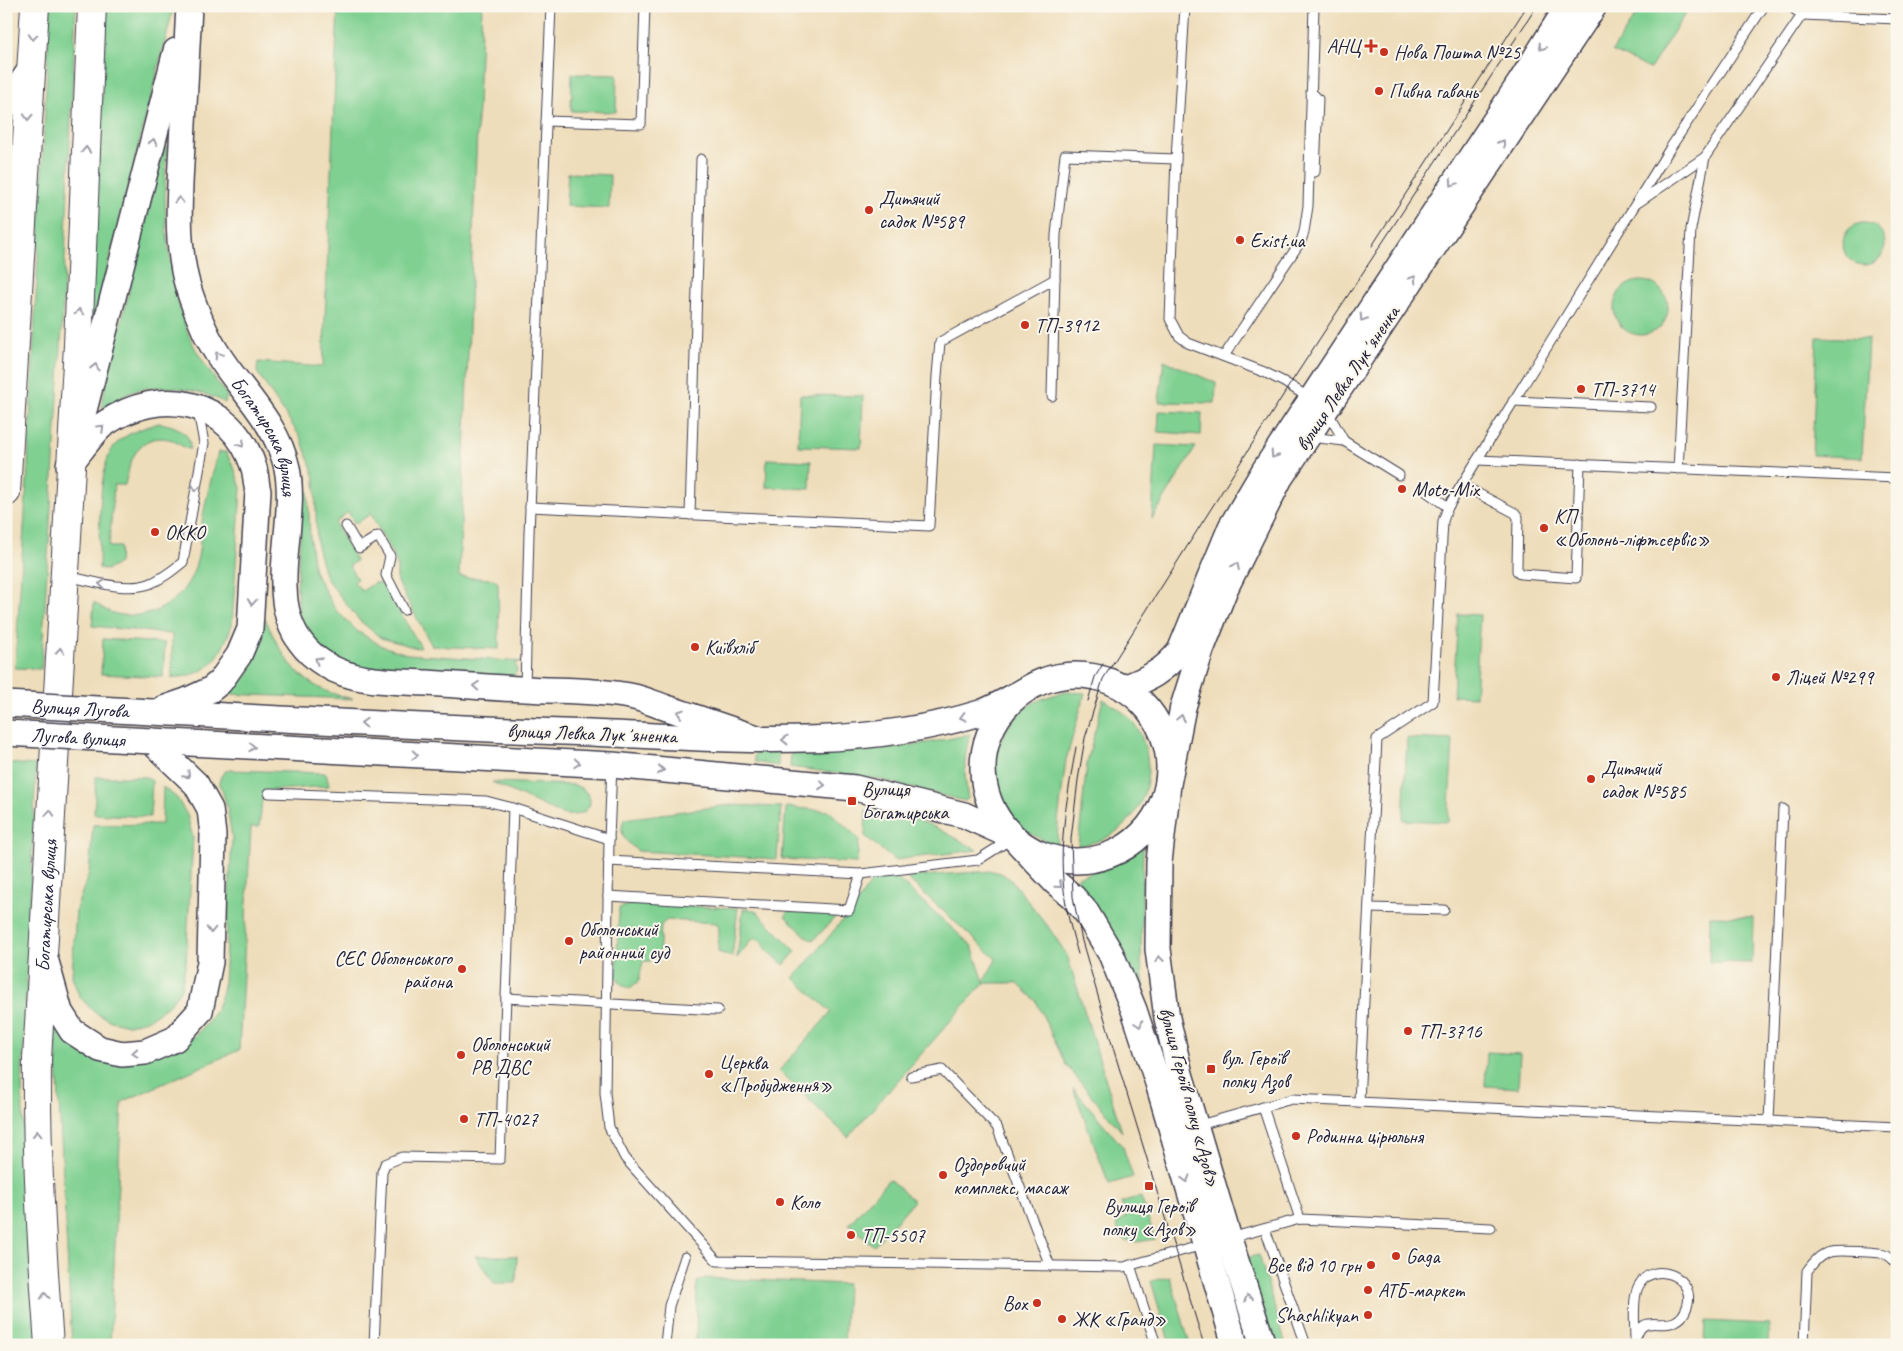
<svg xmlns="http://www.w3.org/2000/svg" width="1903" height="1351" font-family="Caveat,sans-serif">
<rect width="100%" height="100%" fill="#fbf7ec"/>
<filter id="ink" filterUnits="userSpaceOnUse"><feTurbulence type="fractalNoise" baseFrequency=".02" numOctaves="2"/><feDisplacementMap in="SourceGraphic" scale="10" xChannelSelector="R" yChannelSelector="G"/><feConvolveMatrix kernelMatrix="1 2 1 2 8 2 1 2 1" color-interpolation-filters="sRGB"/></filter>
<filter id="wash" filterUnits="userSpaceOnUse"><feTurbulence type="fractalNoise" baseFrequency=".0096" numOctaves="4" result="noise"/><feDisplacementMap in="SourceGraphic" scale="20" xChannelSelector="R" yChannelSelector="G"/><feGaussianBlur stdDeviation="1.12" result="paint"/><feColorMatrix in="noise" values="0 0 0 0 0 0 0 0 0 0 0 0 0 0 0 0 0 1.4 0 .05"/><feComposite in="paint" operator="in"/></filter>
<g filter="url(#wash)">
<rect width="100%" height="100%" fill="#eeddba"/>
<!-- green -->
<g fill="#7fd091" stroke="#507966">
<path d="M50,6H76L61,347L41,669L15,668L28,465Z"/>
<path d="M107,6H174L88,345Z"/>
<path d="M338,6H482L459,577L493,579L498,583L499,649L432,646L397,581V563L371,514L355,524L348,512L335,523L356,561L349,566L357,579L354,582L362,591L374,583H382L421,647L417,648L381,638L359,620L326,578L317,546L315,478L301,438L257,372L258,362L323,367Z"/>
<path d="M1642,6H1690L1650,69L1612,51Z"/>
<path d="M572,74L617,75L616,112L571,111Z"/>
<path d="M164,147H167C163,193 165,236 174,281C178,303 183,324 193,344C202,362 215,379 227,395L225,403C203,390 164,383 138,390C125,394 114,402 103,409L102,401Z"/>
<path d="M568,173L610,175L609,208L566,206Z"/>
<circle cx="1864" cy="244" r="21"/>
<circle cx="1641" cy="308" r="27"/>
<path d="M1817,337L1868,339L1862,458L1812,455Z"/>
<path d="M1164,360L1216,383L1215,403L1159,402Z"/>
<path d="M800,395L863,396L861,448L798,446Z"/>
<path d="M1159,411L1202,413L1201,435L1158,432Z"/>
<path d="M159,423C174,425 191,431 190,449C183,449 177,441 169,439C137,433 130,461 125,485H114L109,547H120L119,563L107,570L99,568C100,538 97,474 112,449C122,434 143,428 159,423Z"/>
<path d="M1156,445L1196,447L1152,519Z"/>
<path d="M218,452H226L234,467L241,488L232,625C219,659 211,675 172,678V634L92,626L94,602C111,615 119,616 140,615C167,612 189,590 196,564C201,549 200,531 203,515C207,494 213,473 218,452Z"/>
<path d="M767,459L811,461L810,489L766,487Z"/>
<path d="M303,489L308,491L310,539L314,571L335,609L357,631L382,646L407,654L525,662L515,663L517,670L514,677L354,668L316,646L299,617L297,587Z"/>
<path d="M1458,614L1480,615L1475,697L1453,696Z"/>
<path d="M265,618C276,644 291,672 316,686C328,693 341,696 353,699L227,694C233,689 240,684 245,678C257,662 261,638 265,618Z"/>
<path d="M103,639L165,643L163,677L101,674Z"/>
<path d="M1066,692L1085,693L1066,760L1058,821L1057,845C1043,840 1030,835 1020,825C984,792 989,732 1030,705C1041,698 1053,695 1066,692Z"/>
<path d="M1103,699C1114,706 1125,712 1133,722C1158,756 1151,807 1117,831C1105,840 1092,843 1078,846L1087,763Z"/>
<path d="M970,734C963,759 964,774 968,799L965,801L877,779L790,767L791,752C854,752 909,749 970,734Z"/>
<path d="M1407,738L1453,740L1448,822L1403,820Z"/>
<path d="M778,750V766L755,762L754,756L757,751Z"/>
<path d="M6,763L36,765L22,1087L28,1234L38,1345H6Z"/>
<path d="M229,770L326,773L329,786L263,791L259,827H251L239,1050L122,1102L110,1345H72L55,1026C64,1038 71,1046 85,1053L193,1038L207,1023L216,1010L221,997L224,982L232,838L227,806L220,784V778L224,772Z"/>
<path d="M96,777H146L152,781L150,817L94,814Z"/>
<path d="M492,782L574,785C599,793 593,817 568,815C559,815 550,809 542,805C525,798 509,790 492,782Z"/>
<path d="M163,787L177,798L187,815L193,838L186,962L181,989L168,1006L149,1019L129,1025L111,1021L94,1012L79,996L72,976L76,909L89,873L93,825L162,824Z"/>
<path d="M729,805L781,807L777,859L638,851C626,841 618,836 624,819Z"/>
<path d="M786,807L829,811L859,839L857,863L782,859Z"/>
<path d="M866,810C912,812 938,828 977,850L894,860L865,836Z"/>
<path d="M1143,845L1141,961L1150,1037L1078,888V877L1123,861Z"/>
<path d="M992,871L1001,873L1011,880L1047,925L1067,955L1122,1132L1066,1065L1036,1001L1017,983H984L848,1137L779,1071L831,1012L794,978L857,903L875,877L884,874L893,875L972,946L984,982L996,959L906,877Z"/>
<path d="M631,904L738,908L732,957L718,952L719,929L717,923L667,920L661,925L659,961H643L639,981L630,988C622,986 619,983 616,975L619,908Z"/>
<path d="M743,909L755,910L796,951L784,965L764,947V943L757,939H752L737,958Z"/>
<path d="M788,911L838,914L814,940L809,939L785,916Z"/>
<path d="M1710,916L1753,917L1752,963L1709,962Z"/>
<path d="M1487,1052L1520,1054L1518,1088L1485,1086Z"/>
<path d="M1073,1088L1123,1147L1133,1177L1109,1184Z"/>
<path d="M889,1179L914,1201L874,1246L849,1224Z"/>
<path d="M1141,1197L1155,1239L1137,1242L1125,1240L1119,1233L1116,1224L1126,1217L1121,1203Z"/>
<path d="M1259,1255L1286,1345H1274L1245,1258Z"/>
<path d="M475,1256H517L516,1283H494Z"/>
<path d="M1170,1277L1190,1345H1170L1151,1281Z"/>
<path d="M705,1278L847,1284L844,1345H696L697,1282Z"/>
<path d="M1706,1321L1769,1324L1768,1345H1671V1341L1705,1343Z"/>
</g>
</g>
<g filter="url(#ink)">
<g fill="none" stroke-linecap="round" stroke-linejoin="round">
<!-- service casing -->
<g stroke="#413e4e" stroke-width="11">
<g id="service">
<path d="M1185,6L1176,159L1170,319L1179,336L1188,343L1264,372L1284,382L1311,399"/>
<path d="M1790,6L1802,15L1897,19"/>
<path d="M1311,92L1318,99L1315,172"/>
<path d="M546,121L641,124L645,6"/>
<path d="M1639,202L1705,157L1802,15"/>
<path d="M1224,356L1301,241L1304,232L1308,206L1314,6"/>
<path d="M1052,396L1056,235L1065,155L1176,159"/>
<path d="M1513,401L1651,407"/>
<path d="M1327,411L1344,441"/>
<path d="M1310,437L1344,441L1399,475"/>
<path d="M1477,460L1897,478"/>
<path d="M1678,469L1691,229L1705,157"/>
<path d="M1462,485L1515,513L1518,517L1517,566V571L1521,574L1576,578L1580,464"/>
<path d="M1427,492L1448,507"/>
<path d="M530,507L929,526L937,376L940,342L1055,279"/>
<path d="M690,515L701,159"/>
<path d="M346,526L359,548L378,536L390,556L386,575L404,610"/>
<path d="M67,576C91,581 126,592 149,584C162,579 172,571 183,562L204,443L198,411"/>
<path d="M525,688L529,533L551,6"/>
<path d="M612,765L609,839L605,1093L609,1127L625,1158L717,1261L1124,1267L1203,1245"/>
<path d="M269,793L486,801L513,808L609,839"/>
<path d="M608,861L861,874L978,860L1011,839"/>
<path d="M608,896L849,910L861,874"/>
<path d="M1370,908L1444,910"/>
<path d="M506,998L718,1010"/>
<path d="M911,1076L942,1070L997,1127L1050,1266"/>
<path d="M1359,1102L1377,739L1433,702L1443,521L1448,507L1669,150L1764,6"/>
<path d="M1263,1107L1300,1219"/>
<path d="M1769,1121L1783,809"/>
<path d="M1196,1126L1292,1099L1897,1127"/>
<path d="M1265,1229L1306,1345"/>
<path d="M1230,1238L1300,1219L1491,1228"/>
<path d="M1130,1265L1156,1345"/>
<path d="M374,1345L382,1172L385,1164L402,1157L500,1159L513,808"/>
<path d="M665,1345L669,1306L685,1257"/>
<path d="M1635,1345V1340C1635,1326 1632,1300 1638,1287C1652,1258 1698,1277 1687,1307C1677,1335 1651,1317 1642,1327C1638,1330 1637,1336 1635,1340"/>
<path d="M1804,1345L1807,1271C1813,1263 1820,1254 1830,1252C1837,1250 1878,1252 1885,1254C1890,1256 1893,1259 1897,1264"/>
</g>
</g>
<!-- secondary casing -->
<g stroke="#413e4e" stroke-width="28">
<g id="secondary">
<path id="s1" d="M189,6C187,52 184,98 182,144C180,187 176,229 184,271C188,292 196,311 205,331C227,380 275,414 287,468C300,534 253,621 326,665C355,683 394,681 427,683C460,685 492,688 525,689C557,691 590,690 623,695C637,696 652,703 667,708C698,718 729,729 760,739"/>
<path d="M6,105L31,69"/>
<path d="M81,422L176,51"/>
<path d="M69,465C78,455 94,431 104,424C160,385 232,399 254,468C256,475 256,484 258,491L250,629L239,655L220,682L210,690L186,701L163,709"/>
<circle cx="1076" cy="768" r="93"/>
<path d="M1124,688C1148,679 1163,672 1180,651L1231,527L1264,471L1520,83L1568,6"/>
<path d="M152,712C298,720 444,728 590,733C719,738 854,752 980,713C995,708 1010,698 1024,691"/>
<path d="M151,741L612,765L855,788L964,815L1013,837L1055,882L1073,897L1086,912L1111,954L1134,1010L1158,1083L1235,1345"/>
<path d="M45,958L60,1012L72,1031L100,1049L122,1054L145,1052L175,1039L200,1011L210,962L213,835L210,809L196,784L151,741"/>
<path d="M1263,1345L1229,1239L1180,1074L1167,1018L1158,949L1159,862L1168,784L1183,707L1201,650L1225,589L1280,478L1594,6"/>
</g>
</g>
<!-- primary casing -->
<g stroke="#413e4e" stroke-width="30">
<g id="primary">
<path d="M6,492L35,6"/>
<path id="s2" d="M49,1345C42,1250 36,1155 37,1059L78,345L92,6"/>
</g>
</g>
<!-- service -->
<use href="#service" stroke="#fff" stroke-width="9"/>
<!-- secondary -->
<use href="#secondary" stroke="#fff" stroke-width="25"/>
<!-- primary -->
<use href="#primary" stroke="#fff" stroke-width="28"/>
<!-- tram -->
<g stroke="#22223b" stroke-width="1">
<path d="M1372,246L1527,6"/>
<path d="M1088,701L1095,677L1103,664"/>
<path d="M1076,747C1068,793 1058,842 1064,890C1066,911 1072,933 1078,954"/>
<path d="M1204,1345L1114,1051L1082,941L1073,897L1071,839L1078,780L1085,738L1103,679L1294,378L1537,6"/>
</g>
<!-- secondary-bridge casing -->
<g stroke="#413e4e" stroke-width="28" stroke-linecap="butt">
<g id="secondary-bridge">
<path id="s3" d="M6,704L152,712"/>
<path id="s4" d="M6,733L151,741"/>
</g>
</g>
<!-- secondary-bridge -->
<use href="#secondary-bridge" stroke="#fff" stroke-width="25"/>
</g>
<!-- one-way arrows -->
<defs><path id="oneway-chevron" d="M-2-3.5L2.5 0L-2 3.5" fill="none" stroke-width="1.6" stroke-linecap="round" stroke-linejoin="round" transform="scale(1.25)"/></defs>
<g stroke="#9c9ca7">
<use href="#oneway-chevron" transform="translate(33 37) rotate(94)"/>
<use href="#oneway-chevron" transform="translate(1542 47) rotate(122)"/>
<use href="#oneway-chevron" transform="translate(28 117) rotate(93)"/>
<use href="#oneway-chevron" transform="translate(153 142) rotate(-76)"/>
<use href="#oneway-chevron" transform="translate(1502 143) rotate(-57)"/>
<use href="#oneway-chevron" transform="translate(86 150) rotate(-88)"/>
<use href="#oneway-chevron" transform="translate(1453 183) rotate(124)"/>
<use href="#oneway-chevron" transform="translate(179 200) rotate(-89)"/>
<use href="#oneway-chevron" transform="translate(1413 279) rotate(-57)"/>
<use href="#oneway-chevron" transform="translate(79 312) rotate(-88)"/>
<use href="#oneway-chevron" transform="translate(1363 318) rotate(123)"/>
<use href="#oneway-chevron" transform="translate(218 355) rotate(-123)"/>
<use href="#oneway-chevron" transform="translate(95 367) rotate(-76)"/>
<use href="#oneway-chevron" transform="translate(101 428) rotate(-44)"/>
<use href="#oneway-chevron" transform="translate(241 444) rotate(57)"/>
<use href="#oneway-chevron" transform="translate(1274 455) rotate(123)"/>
<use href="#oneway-chevron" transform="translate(196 488) rotate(100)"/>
<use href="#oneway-chevron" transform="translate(1236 566) rotate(-64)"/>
<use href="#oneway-chevron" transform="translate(102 584) rotate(-172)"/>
<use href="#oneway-chevron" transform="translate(252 602) rotate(94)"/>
<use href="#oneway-chevron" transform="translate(60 651) rotate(-87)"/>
<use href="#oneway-chevron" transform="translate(318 660) rotate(-144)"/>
<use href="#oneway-chevron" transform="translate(476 686) rotate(-176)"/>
<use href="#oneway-chevron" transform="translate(680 713) rotate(-162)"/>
<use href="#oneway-chevron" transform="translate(963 717) rotate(166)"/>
<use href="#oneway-chevron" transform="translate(1181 718) rotate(-79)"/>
<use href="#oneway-chevron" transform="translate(364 723) rotate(-177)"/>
<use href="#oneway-chevron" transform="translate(785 740) rotate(-180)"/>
<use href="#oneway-chevron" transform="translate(252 747) rotate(3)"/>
<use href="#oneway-chevron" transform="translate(415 755) rotate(3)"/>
<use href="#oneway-chevron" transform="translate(577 763) rotate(3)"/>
<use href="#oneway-chevron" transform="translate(661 770) rotate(5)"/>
<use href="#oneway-chevron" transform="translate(187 775) rotate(45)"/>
<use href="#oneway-chevron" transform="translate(822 785) rotate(5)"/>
<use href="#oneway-chevron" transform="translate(50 813) rotate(-87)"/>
<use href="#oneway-chevron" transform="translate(1059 885) rotate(41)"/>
<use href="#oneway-chevron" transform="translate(211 930) rotate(92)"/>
<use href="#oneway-chevron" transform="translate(1159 959) rotate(-97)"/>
<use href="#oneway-chevron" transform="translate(1139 1024) rotate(72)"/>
<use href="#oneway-chevron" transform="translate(135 1053) rotate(175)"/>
<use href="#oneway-chevron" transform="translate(37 1134) rotate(-92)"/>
<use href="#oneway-chevron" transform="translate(1186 1179) rotate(74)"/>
<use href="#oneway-chevron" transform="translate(45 1296) rotate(-94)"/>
<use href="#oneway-chevron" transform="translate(1248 1298) rotate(-107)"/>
</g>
</g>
<!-- markers -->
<g fill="#c8321e" stroke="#fbf7ec" stroke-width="2">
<path d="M1368.5 38.5h5v5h5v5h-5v5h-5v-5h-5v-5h5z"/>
<circle cx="1384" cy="52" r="5"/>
<circle cx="1379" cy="91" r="5"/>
<circle cx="869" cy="210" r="5"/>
<circle cx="1240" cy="240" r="5"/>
<circle cx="1025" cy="325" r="5"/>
<circle cx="1581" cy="389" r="5"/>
<circle cx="1402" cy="489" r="5"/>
<circle cx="1544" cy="528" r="5"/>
<circle cx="155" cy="532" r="5"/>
<circle cx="695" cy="647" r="5"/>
<circle cx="1776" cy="677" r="5"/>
<circle cx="1591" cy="779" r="5"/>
<rect x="847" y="796" width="10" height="10" rx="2.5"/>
<circle cx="569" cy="941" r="5"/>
<circle cx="462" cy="969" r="5"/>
<circle cx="1408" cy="1031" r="5"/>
<circle cx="461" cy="1055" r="5"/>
<rect x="1206" y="1064" width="10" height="10" rx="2.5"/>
<circle cx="709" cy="1074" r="5"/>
<circle cx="464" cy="1119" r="5"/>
<circle cx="1296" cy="1136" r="5"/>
<circle cx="943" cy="1175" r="5"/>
<rect x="1144" y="1181" width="10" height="10" rx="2.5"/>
<circle cx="780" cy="1202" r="5"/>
<circle cx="851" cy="1235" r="5"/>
<circle cx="1396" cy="1256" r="5"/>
<circle cx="1371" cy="1265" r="5"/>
<circle cx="1368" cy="1290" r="5"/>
<circle cx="1037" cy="1303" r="5"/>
<circle cx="1368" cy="1315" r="5"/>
<circle cx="1062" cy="1319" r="5"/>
</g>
<g text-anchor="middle" stroke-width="4" stroke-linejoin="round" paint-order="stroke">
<!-- poi labels -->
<g font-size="20" fill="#22223b" stroke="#fbf7ec" text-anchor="start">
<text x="1361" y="53" text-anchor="end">АНЦ</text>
<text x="1394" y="59">Нова Пошта №25</text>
<text x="1389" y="98">Пивна гавань</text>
<text x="879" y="205">Дитячий<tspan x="879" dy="23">садок №589</tspan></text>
<text x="1250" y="247">Exist.ua</text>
<text x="1035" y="332">ТП-3912</text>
<text x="1591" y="396">ТП-3714</text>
<text x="1412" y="496">Moto-Mix</text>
<text x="1554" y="523">КП<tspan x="1554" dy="23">«Оболонь-ліфтсервіс»</tspan></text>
<text x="165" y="539">ОККО</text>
<text x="705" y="654">Київхліб</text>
<text x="1786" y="684">Ліцей №299</text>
<text x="1601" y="775">Дитячий<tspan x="1601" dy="23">садок №585</tspan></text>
<text x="862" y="796">Вулиця<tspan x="862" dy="23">Богатирська</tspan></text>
<text x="579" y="936">Оболонський<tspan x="579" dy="23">районний суд</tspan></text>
<text x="452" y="965" text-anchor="end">СЕС Оболонського<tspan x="452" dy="23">района</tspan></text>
<text x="1418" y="1038">ТП-3716</text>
<text x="471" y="1051">Оболонський<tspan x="471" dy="23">РВ ДВС</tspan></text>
<text x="1221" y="1065">вул. Героїв<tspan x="1221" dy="23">полку Азов</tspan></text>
<text x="719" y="1069">Церква<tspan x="719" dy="23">«Пробудження»</tspan></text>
<text x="474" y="1126">ТП-4027</text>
<text x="1306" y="1143">Родинна цірюльня</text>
<text x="953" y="1171">Оздоровчий<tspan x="953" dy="23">комплекс, масаж</tspan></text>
<text x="790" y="1209">Коло</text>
<text x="1149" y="1213" text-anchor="middle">Вулиця Героїв<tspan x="1149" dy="23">полку «Азов»</tspan></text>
<text x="861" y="1242">ТП-5507</text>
<text x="1406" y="1263">Gaga</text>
<text x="1361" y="1272" text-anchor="end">Все від 10 грн</text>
<text x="1378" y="1297">АТБ-маркет</text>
<text x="1027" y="1310" text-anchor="end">Box</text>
<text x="1358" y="1322" text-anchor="end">Shashlikyan</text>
<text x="1072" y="1326">ЖК «Гранд»</text>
</g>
<!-- street labels -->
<g font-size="20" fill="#22223b" stroke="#fbf7ec">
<text transform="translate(1347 378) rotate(-56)" y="7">вулиця Левка Лукʼяненка</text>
<text dy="7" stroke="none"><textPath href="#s1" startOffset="452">Богатирська вулиця</textPath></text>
<text dy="7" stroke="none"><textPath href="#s3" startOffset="74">Вулиця Лугова</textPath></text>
<text transform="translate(592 733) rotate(2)" y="7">вулиця Левка Лукʼяненка</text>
<text dy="7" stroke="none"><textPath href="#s4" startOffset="72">Лугова вулиця</textPath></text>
<text dy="7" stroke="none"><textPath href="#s2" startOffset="440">Богатирська вулиця</textPath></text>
<text transform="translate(1190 1097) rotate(75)" y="7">вулиця Героїв полку «Азов»</text>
</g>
</g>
<!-- margin -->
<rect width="1903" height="1351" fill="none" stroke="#fbf7ec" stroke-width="25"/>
</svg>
